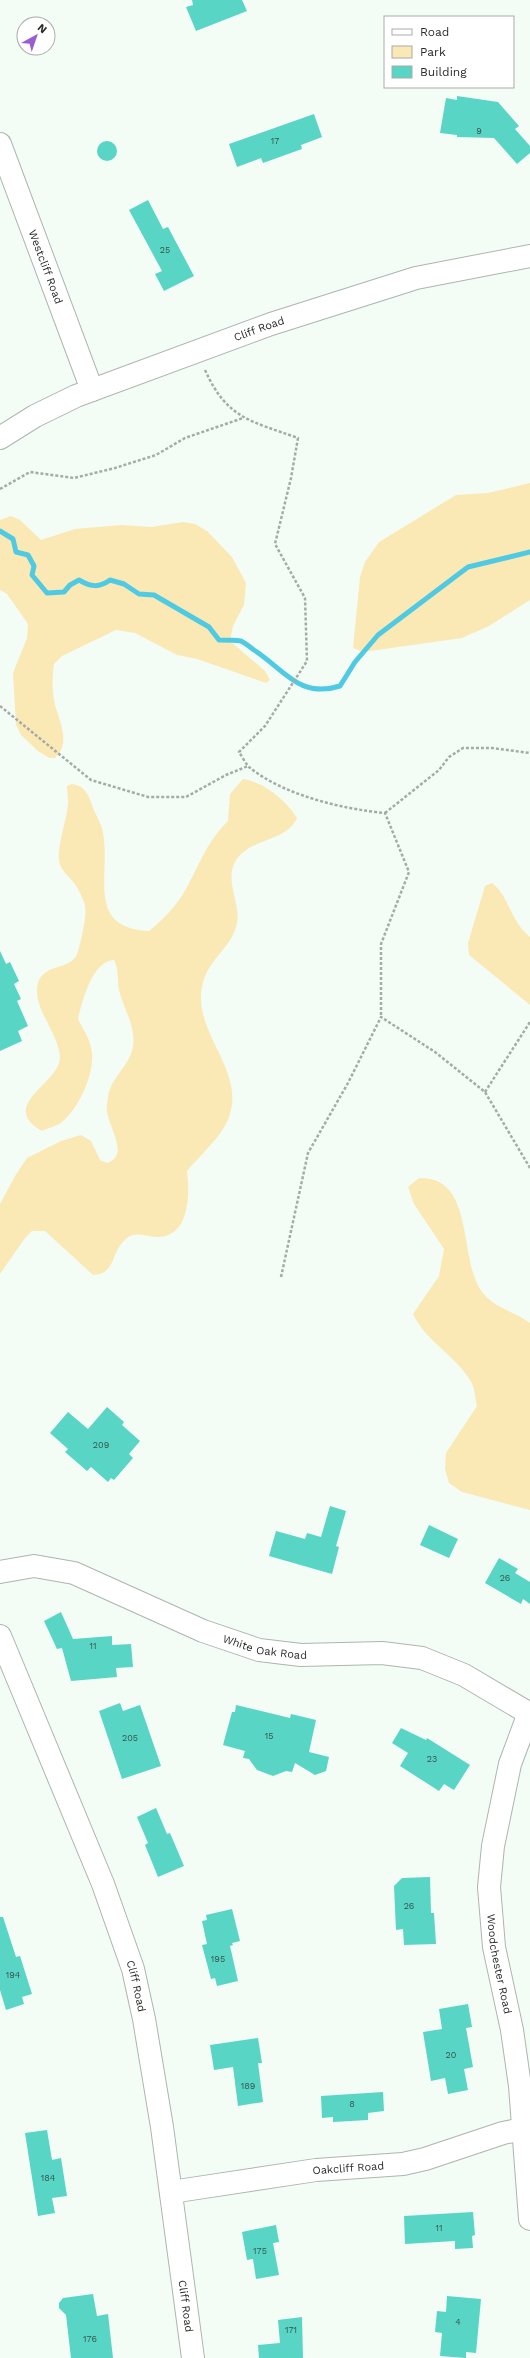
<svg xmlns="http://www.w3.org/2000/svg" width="530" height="2358" font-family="'Work Sans',sans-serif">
<rect width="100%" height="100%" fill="#f4fcf6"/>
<!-- green -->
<g fill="#fae9b5">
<path d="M530,483V600L489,626L462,638L363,652L353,648L360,577L365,562L379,542L456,495L488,493Z"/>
<path d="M11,516L20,520L41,540L75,529L121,525L151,527L183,522L195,524L207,531L232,557L246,583L244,605L233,626L230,641L265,671L270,680L266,683L197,659L177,655L135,633L116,630L62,656L54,664C52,677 52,692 55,705C60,723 71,743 55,758H49L38,751L21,735L16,725L13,673L27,638L28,624L7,594L0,590V520Z"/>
<path d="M243,779C264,782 287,801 297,818C286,843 249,837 235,862C224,883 243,906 236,927C230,949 207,960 202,987C193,1033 246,1071 229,1117C222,1137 200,1155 187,1171C190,1194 190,1237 157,1237C147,1237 136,1231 127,1238C110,1251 117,1274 93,1275L45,1231H32L25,1238L0,1274V1204L15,1176L27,1158L61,1141L81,1135L91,1141L100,1160L107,1163C133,1154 103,1122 107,1104C108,1099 108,1093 110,1089C116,1074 131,1062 133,1046C136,1026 123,1008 119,990C117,979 119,970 114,960C92,961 82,1002 78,1019C83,1029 91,1040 92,1053C94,1075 79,1108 62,1122C57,1126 48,1128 42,1131C0,1107 52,1086 59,1063C65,1043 37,1014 37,992C37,959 73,974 78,951C81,941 87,916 85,906C84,900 78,889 75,884C71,879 62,871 60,865C55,849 68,818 68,802C68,797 67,791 67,786L72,784C85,786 88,794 92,805C95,814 102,824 103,833C111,875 85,928 149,931C162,921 178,904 186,889C199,865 208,840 228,821L230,794Z"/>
<path d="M492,883C510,897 510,921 530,937V1005L469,955L468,943L485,886Z"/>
<path d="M419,1178C474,1176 459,1255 480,1289C492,1308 513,1310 530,1323V1510L462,1492L449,1483L445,1469L446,1453L477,1406C475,1398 475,1388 471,1382C456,1355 426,1342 413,1314L439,1276L444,1249L414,1204L408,1187Z"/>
</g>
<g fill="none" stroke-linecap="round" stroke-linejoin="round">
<!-- stream -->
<path stroke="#50cae3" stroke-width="5" d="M0,531L13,539L16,552L28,555L34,566L32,575L47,593L64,592L70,585L79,580C91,587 99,588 110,580L124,584L139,594L154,595L209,627L219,640C226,640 234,640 241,641C245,643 250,647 254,650C284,669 299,699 340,686L355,662L378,635L468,567L530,552"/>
</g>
<!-- building -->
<g fill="#59d5c5">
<path d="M192,0H242L247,11L196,31L186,7L193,5Z"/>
<path d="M457,96L498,102L519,126L515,129L530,146V153L517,164L494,138L457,137V135L440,133L446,98L457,100Z"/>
<path d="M314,114L322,137L301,145L302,149L263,163L261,158L237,167L229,144Z"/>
<circle cx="107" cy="151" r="10"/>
<path d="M148,200L163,229L168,227L194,276L164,291L155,274L162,271L129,210Z"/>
<path d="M0,951L6,964L10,962L19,981L14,984L21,999L17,1001L28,1026L18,1031L22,1041L0,1051Z"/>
<path d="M107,1407L124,1422L122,1425L140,1441L129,1454L133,1458L114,1480L111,1478L108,1482L91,1467L87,1471L65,1452L68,1449L50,1433L68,1412L88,1429Z"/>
<path d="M330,1506L346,1511L336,1546L339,1547L332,1574L269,1556L276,1531L305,1539L307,1533L321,1537Z"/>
<path d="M429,1525L458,1539L449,1558L420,1545Z"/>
<path d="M499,1558L518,1569L515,1573L530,1582V1604L523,1599L521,1604L485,1583Z"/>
<path d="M61,1612L73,1639L112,1636V1645L131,1644L133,1667L116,1668L117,1677L71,1681L62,1648L57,1649L44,1621Z"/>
<path d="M120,1703L123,1711L140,1705L161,1766L122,1779L99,1711Z"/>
<path d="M236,1705L290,1718L291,1714L316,1720L309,1752L329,1757L326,1771L315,1775L295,1763L292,1772L286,1771L273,1776L257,1770L249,1759L243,1758L245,1751L223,1745L232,1712H235Z"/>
<path d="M401,1728L426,1740L427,1738L470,1765L454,1790L444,1784L439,1791L400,1766L408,1753L392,1743Z"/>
<path d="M156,1808L167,1834L170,1833L184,1866L158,1877L145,1845L148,1843L137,1817Z"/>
<path d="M430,1877L431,1913H434L436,1944L404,1945L403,1929L396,1930L394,1886L402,1878Z"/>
<path d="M232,1909L240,1941L232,1943L233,1945L230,1946L238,1981L217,1986L215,1978L211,1979L202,1945L207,1944L202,1921L207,1920L206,1915Z"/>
<path d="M0,1917H3L16,1957L20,1956L32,1994L22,1997L24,2004L6,2010L0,1990Z"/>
<path d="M468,2004L472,2027L466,2028L473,2067L464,2069L468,2090L448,2094L445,2078L431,2081L423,2032L442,2029L439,2009Z"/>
<path d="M258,2038L262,2063H258L263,2102L238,2106L233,2067L214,2070L210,2045Z"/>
<path d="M383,2092L384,2111L368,2113V2120L333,2122V2117L322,2118L321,2096Z"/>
<path d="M47,2130L52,2160L61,2158L67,2196L52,2198L55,2213L38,2216L25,2133Z"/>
<path d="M473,2212L475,2235L472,2236L473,2248L455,2249V2241L405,2244L404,2216Z"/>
<path d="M276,2225L279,2242L273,2243L279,2275L256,2279L253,2259L247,2260L242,2232Z"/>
<path d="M93,2294L97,2316L108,2314L113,2358H71L66,2315L59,2308V2303L63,2298Z"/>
<path d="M447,2296L481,2299L476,2353L466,2352V2358L440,2356L442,2333L435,2332L437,2311L446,2312Z"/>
<path d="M302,2317L303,2358H259L258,2345L280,2343L278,2320Z"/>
</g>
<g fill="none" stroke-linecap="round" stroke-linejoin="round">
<!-- minor casing -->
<g stroke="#adb5af" stroke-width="24">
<g id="minor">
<path id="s1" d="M0,144L92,390"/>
<path id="s2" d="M0,438L35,416L76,396L271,324L416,278L530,256"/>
<path id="s3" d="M0,1572L34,1566L74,1573L203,1631L259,1650L301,1655L382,1653L422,1658L464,1675L530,1714"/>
<path id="s4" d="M0,1636L103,1884L133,1969L144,2019L162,2127L193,2358"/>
<path id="s5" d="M529,1713L510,1764L493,1846L489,1887L494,1947L512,2030L520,2086L530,2219"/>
<path id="s6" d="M171,2192L316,2170L403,2164L425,2159L503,2133L523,2129"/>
</g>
</g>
<!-- path -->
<g stroke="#a5aba6" stroke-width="2.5" stroke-dasharray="3 2" stroke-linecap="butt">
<path d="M205,370C227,419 251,421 298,438L291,478L275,544L305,598L307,661L265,726L239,752C242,756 245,763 249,767C283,795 342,809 385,813L409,872L381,944V1017"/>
<path d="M0,489L30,472L74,478L115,468L156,455L185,438L243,418"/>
<path d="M0,706L91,780L148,797H186L226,775L248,766"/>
<path d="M385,813L439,770L449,757L463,748H492L530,753"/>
<path d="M485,1092L530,1022"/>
<path d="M281,1277L308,1153L348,1083L381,1017L435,1052L485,1092L530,1168"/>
</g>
<!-- minor -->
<use href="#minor" stroke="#fff" stroke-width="22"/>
</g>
<g text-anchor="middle" stroke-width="3" stroke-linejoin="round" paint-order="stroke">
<!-- number labels -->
<g font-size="9" fill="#355650">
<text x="479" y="134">9</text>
<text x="275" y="144">17</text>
<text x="165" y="253">25</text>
<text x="101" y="1448">209</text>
<text x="505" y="1581">26</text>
<text x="93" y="1649">11</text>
<text x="269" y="1739">15</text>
<text x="130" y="1741">205</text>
<text x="432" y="1762">23</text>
<text x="409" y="1909">26</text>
<text x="218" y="1962">195</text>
<text x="13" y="1978">194</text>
<text x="451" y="2058">20</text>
<text x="248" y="2089">189</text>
<text x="352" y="2107">8</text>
<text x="48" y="2181">184</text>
<text x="439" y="2231">11</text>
<text x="260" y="2254">175</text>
<text x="458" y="2325">4</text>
<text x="291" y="2333">171</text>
<text x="90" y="2342">176</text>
</g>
<!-- street labels -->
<g font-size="11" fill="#292c29" stroke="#fff">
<text dy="4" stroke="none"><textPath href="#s1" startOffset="131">Westcliff Road</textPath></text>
<text dy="4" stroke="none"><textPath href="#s2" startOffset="282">Cliff Road</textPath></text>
<text dy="4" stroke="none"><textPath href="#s3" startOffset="281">White Oak Road</textPath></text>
<text dy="4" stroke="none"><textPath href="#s5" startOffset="257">Woodchester Road</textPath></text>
<text dy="4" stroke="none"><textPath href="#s4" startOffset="376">Cliff Road</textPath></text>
<text dy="4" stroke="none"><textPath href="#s6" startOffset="179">Oakcliff Road</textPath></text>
<text dy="4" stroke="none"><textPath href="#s4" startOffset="700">Cliff Road</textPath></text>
</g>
</g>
<!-- legend -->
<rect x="384" y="16" width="130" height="72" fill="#ffffff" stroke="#a9aba9"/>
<rect x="392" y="29" width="20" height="6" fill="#ffffff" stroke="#a9aba9"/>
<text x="420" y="36" font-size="12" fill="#292c29">Road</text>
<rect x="392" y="46" width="20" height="12" fill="#fae9b5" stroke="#a9aba9"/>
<text x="420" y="56" font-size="12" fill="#292c29">Park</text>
<rect x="392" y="66" width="20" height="12" fill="#59d5c5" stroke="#a9aba9"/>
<text x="420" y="76" font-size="12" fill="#292c29">Building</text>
<!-- north arrow -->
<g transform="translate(36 36) rotate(40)"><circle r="19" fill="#ffffff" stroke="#a9aba9"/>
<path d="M0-3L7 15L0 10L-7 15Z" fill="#9a5cd3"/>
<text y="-6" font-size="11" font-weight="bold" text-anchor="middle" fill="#292c29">N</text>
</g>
</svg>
